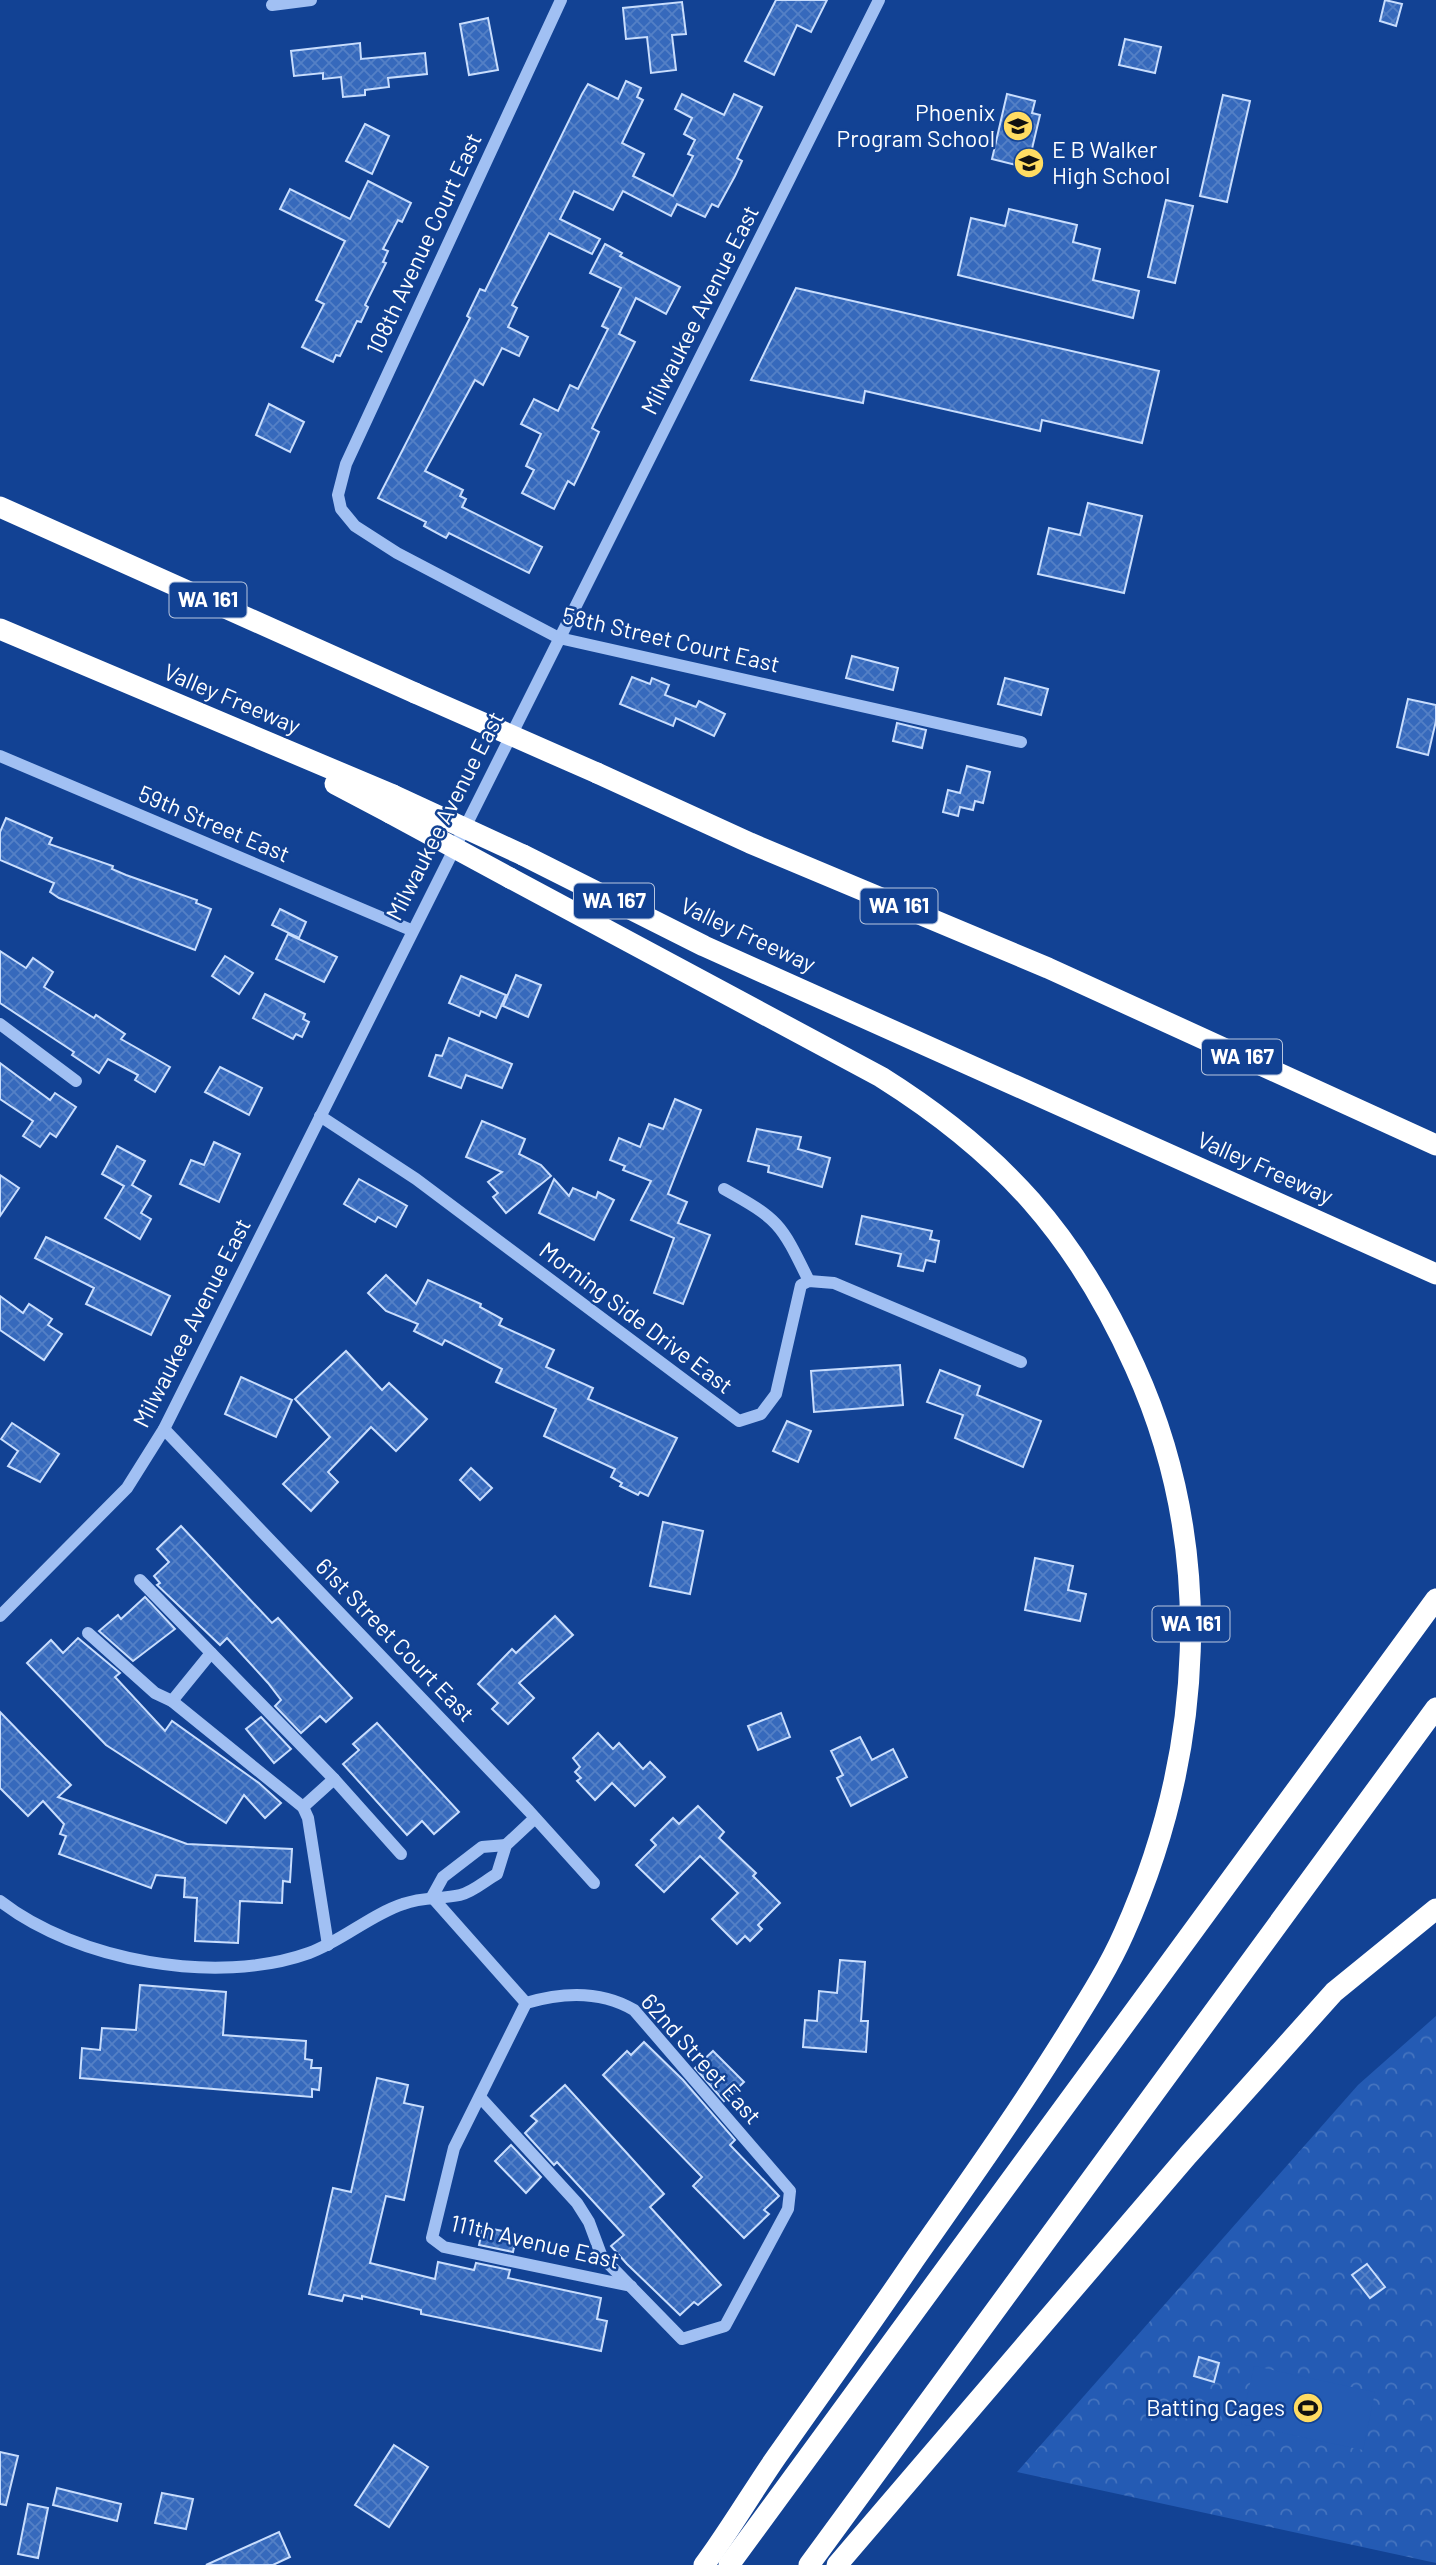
<svg xmlns="http://www.w3.org/2000/svg" width="1436" height="2565" font-family="Barlow,sans-serif">
<defs>
<pattern id="park-crowns" width="20" height="18" patternUnits="userSpaceOnUse" patternTransform="scale(1.75)"><rect width="20" height="18" fill="#245bb4"/><path d="M2 6a3 3 0 1 1 6 0M12 15a3 3 0 1 1 6 0" fill="none" stroke="#4574bf"/></pattern>
<pattern id="building-cross-hatch" width="8" height="8" patternUnits="userSpaceOnUse" patternTransform="scale(1.75)"><rect width="8" height="8" fill="#3669bc"/><path d="M0 0l8 8M0 8l8-8" fill="none" stroke="#5480c6"/></pattern>
</defs>
<rect width="100%" height="100%" fill="#124294"/>
<!-- park -->
<path fill="url(#park-crowns)" d="M1436,2016V2563L1017,2472L1358,2085Z"/>
<!-- pitch -->
<path fill="#245bb4" d="M1254,2366L1375,2392L1363,2450L1241,2424Z"/>
<!-- building -->
<g fill="url(#building-cross-hatch)" stroke="#c8ddfd" stroke-width="2">
<path d="M776,0H827L811,32L797,25L774,75L745,61Z"/>
<path d="M1385,0L1402,4L1396,26L1380,21Z"/>
<path d="M682,2L686,34L672,35L676,70L651,73L647,37L626,39L623,8Z"/>
<path d="M488,18L498,70L469,75L460,24Z"/>
<path d="M1125,39L1161,47L1155,73L1119,65Z"/>
<path d="M360,43L361,59L425,53L427,74L388,78L389,87L365,90V95L343,97L341,77L323,79V73L294,76L291,51Z"/>
<path d="M626,81L641,88L637,97L643,100L622,143L644,154L633,176L673,196L693,156L688,154L695,140L684,134L692,118L675,109L682,94L724,115L734,94L762,107L737,158L742,161L735,176L718,207L712,204L705,217L677,204L671,216L623,191L613,210L574,191L560,219L600,239L592,254L549,233L512,305L517,308L508,327L528,337L519,356L502,348L483,385L475,380L425,471L463,490L460,496L466,499L462,507L542,547L529,573L449,533L446,538L424,526L426,522L378,498L470,318L467,316L480,289L485,291L582,94L588,84L618,99Z"/>
<path d="M1007,94L1035,101L1032,113L1040,115L1031,153L1023,152L1020,166L992,159Z"/>
<path d="M1223,95L1250,101L1227,202L1200,196Z"/>
<path d="M365,124L389,136L372,174L346,161Z"/>
<path d="M368,181L411,203L402,222L398,220L383,249L388,251L383,262L386,263L365,305L368,307L361,322L357,321L340,356L336,355L333,362L302,347L324,304L316,300L345,241L280,209L290,189L350,219Z"/>
<path d="M1166,200L1193,206L1175,283L1148,277Z"/>
<path d="M1009,209L1077,225L1073,242L1100,249L1093,280L1139,291L1133,318L958,275L971,218L1005,226Z"/>
<path d="M605,244L622,253L620,256L680,287L666,314L636,298L619,334L635,342L592,428L599,432L587,458L574,485L568,481L554,509L522,493L534,470L526,466L541,434L521,424L534,399L558,411L570,385L578,389L608,329L602,326L621,288L590,273Z"/>
<path d="M796,288L1159,371L1142,443L1042,420L1040,431L865,391L863,403L751,380Z"/>
<path d="M269,404L304,422L290,452L256,435Z"/>
<path d="M1088,503L1142,516L1124,593L1038,574L1049,528L1080,535Z"/>
<path d="M852,656L898,668L893,690L846,678Z"/>
<path d="M632,677L650,684L652,678L669,685L665,695L696,707L699,701L725,714L714,736L676,718L673,726L620,704Z"/>
<path d="M1005,678L1048,689L1041,715L998,704Z"/>
<path d="M1408,699L1436,705V721L1428,755L1397,747Z"/>
<path d="M897,723L926,730L922,748L893,741Z"/>
<path d="M967,766L990,772L983,803L975,801L973,810L960,807L958,816L943,812L948,790L960,793Z"/>
<path d="M6,818L52,838L49,844L113,866L112,869L126,875L197,900L196,903L211,909L195,950L59,898L50,892L54,883L0,860V832Z"/>
<path d="M280,909L306,922L299,938L272,925Z"/>
<path d="M288,934L337,957L324,982L276,959Z"/>
<path d="M0,951L26,968L33,958L53,972L44,987L94,1018L96,1015L125,1034L121,1039L170,1067L155,1092L135,1080L138,1075L108,1059L99,1073L72,1055L74,1052L0,1003Z"/>
<path d="M225,956L253,973L239,994L212,976Z"/>
<path d="M516,975L541,985L528,1017L503,1006Z"/>
<path d="M461,976L506,995L496,1018L481,1011L479,1016L449,1003Z"/>
<path d="M265,994L305,1014L303,1019L309,1022L302,1037L296,1034L293,1039L253,1018Z"/>
<path d="M449,1038L512,1064L502,1088L466,1075L461,1088L429,1076L436,1055L442,1056Z"/>
<path d="M0,1063L50,1100L55,1093L76,1107L56,1137L50,1133L40,1147L23,1136L33,1121L0,1099Z"/>
<path d="M220,1067L262,1088L249,1115L205,1092Z"/>
<path d="M675,1099L701,1110L668,1194L687,1202L678,1223L710,1235L683,1304L654,1293L674,1238L631,1220L651,1181L623,1170L625,1166L610,1160L619,1138L640,1147L649,1124L663,1129Z"/>
<path d="M482,1121L525,1139L519,1154L541,1165L551,1176L506,1213L493,1197L498,1193L488,1182L502,1172L466,1157Z"/>
<path d="M757,1129L801,1137L798,1149L830,1158L822,1187L768,1172L769,1166L748,1161Z"/>
<path d="M214,1142L240,1154L219,1202L180,1184L191,1160L204,1165Z"/>
<path d="M117,1146L145,1161L132,1185L151,1196L141,1213L151,1219L140,1239L105,1218L124,1186L102,1174Z"/>
<path d="M0,1175L19,1188L0,1216Z"/>
<path d="M359,1179L407,1206L396,1227L378,1217L375,1222L344,1204Z"/>
<path d="M554,1179L569,1196L573,1188L596,1198L598,1192L614,1200L594,1240L539,1213Z"/>
<path d="M862,1216L932,1231L930,1239L939,1241L935,1262L926,1260L923,1271L898,1266L901,1254L856,1244Z"/>
<path d="M46,1237L170,1296L151,1335L86,1304L94,1288L35,1258Z"/>
<path d="M386,1275L416,1304L428,1280L481,1304L480,1307L502,1319L499,1325L554,1350L546,1367L593,1388L588,1399L677,1438L648,1496L640,1492L638,1495L620,1486L622,1483L611,1477L615,1469L544,1436L556,1409L496,1382L502,1369L445,1340L442,1345L414,1331L418,1324L386,1311L368,1293Z"/>
<path d="M0,1296L23,1313L29,1304L52,1319L48,1325L62,1334L44,1360L0,1330Z"/>
<path d="M346,1351L382,1390L389,1383L427,1419L396,1451L371,1427L328,1472L338,1482L311,1511L283,1484L330,1437L295,1399Z"/>
<path d="M900,1365L903,1405L814,1412L811,1371Z"/>
<path d="M940,1370L980,1386L977,1395L1041,1421L1023,1467L955,1438L963,1415L927,1402Z"/>
<path d="M241,1377L292,1400L276,1437L225,1414Z"/>
<path d="M787,1421L811,1431L798,1462L773,1451Z"/>
<path d="M12,1423L59,1454L40,1482L8,1466L18,1451L1,1439Z"/>
<path d="M471,1468L492,1488L480,1500L460,1480Z"/>
<path d="M663,1522L703,1531L690,1594L650,1586Z"/>
<path d="M181,1526L272,1623L278,1618L352,1698L326,1722L320,1716L301,1733L275,1706L281,1700L268,1683L227,1638L220,1645L157,1585L160,1583L154,1576L169,1562L157,1549Z"/>
<path d="M1035,1558L1073,1566L1068,1590L1086,1594L1080,1621L1025,1610Z"/>
<path d="M145,1597L175,1629L133,1661L99,1631L118,1615L121,1619Z"/>
<path d="M555,1616L573,1635L519,1683L534,1698L508,1724L492,1709L498,1703L478,1684L512,1649L516,1653Z"/>
<path d="M78,1638L120,1673L115,1677L165,1731L172,1721L259,1783L281,1803L265,1818L244,1795L226,1823L106,1745L27,1663L51,1640L63,1653Z"/>
<path d="M0,1712L71,1785L58,1797L187,1844L292,1849L290,1882L283,1881L282,1903L240,1901L238,1943L195,1941L197,1898L184,1897L185,1878L156,1875L151,1888L59,1854L66,1836L60,1834L64,1824L43,1801L28,1816L0,1788Z"/>
<path d="M781,1713L790,1737L758,1750L748,1726Z"/>
<path d="M261,1717L291,1749L274,1763L246,1729Z"/>
<path d="M377,1723L459,1812L434,1834L422,1821L407,1835L343,1764L359,1750L353,1744Z"/>
<path d="M598,1733L613,1749L619,1743L643,1769L650,1762L665,1777L635,1806L612,1783L595,1800L577,1781L581,1778L575,1772L580,1767L573,1758Z"/>
<path d="M860,1737L872,1760L893,1749L907,1777L851,1806L837,1778L843,1775L831,1751Z"/>
<path d="M698,1806L724,1832L719,1838L756,1873L753,1876L780,1903L758,1925L762,1929L750,1941L745,1936L737,1944L712,1919L738,1893L700,1856L664,1892L636,1865L656,1845L651,1840L673,1818L679,1824Z"/>
<path d="M840,1960L865,1962L861,2021H868L866,2052L803,2047L805,2020L817,2021L819,1991L837,1993Z"/>
<path d="M140,1985L226,1992L223,2035L306,2041L305,2059L312,2060L311,2068H321L319,2090L312,2089V2097L80,2078L82,2048L100,2050L102,2028L136,2030Z"/>
<path d="M644,2042L683,2080L735,2140L730,2145L779,2196L764,2210L769,2214L744,2238L693,2186L702,2177L603,2075L627,2051L631,2055Z"/>
<path d="M713,2051L744,2082L724,2101L695,2068Z"/>
<path d="M377,2078L408,2085L404,2103L423,2107L404,2200L386,2196L370,2263L435,2279L438,2262L474,2270L476,2263L510,2270L508,2278L601,2298L597,2319L607,2321L601,2351L421,2314V2310L362,2296V2299L344,2295L342,2301L309,2294L333,2188L351,2192Z"/>
<path d="M565,2085L664,2194L650,2207L721,2285L698,2305L694,2302L680,2315L627,2264L611,2246L624,2235L557,2162L554,2165L525,2133L537,2121L531,2116Z"/>
<path d="M511,2145L541,2177L526,2193L495,2161Z"/>
<path d="M483,2227L517,2234L513,2252L479,2245Z"/>
<path d="M1367,2264L1385,2287L1370,2298L1352,2275Z"/>
<path d="M1199,2357L1219,2363L1214,2382L1194,2376Z"/>
<path d="M394,2445L428,2467L389,2527L355,2505Z"/>
<path d="M0,2452L18,2456L6,2505L0,2504Z"/>
<path d="M57,2488L121,2504L117,2521L53,2505Z"/>
<path d="M162,2493L193,2499L186,2529L155,2523Z"/>
<path d="M28,2504L48,2508L38,2558L18,2554Z"/>
<path d="M279,2532L290,2557L273,2565H206Z"/>
</g>
<g fill="none" stroke-linecap="round" stroke-linejoin="round">
<!-- minor -->
<g stroke="#a1c0f3" stroke-width="12">
<path d="M561,0L346,464L338,495L341,509L355,526L397,553L559,638L1021,742"/>
<path d="M272,5L311,0"/>
<path d="M0,756L411,930"/>
<path d="M0,1024L76,1081"/>
<path d="M320,1116L416,1179L739,1421L761,1414L776,1394L801,1285L809,1281L834,1283L1021,1362"/>
<path d="M724,1189C780,1220 781,1224 809,1281"/>
<path d="M164,1429L529,1811L594,1883"/>
<path d="M140,1580L334,1779"/>
<path d="M0,1616L127,1488L164,1429L879,0"/>
<path d="M88,1633L155,1693L172,1701L211,1653"/>
<path d="M172,1701L303,1807L308,1818L328,1945"/>
<path d="M303,1807L334,1779L401,1854"/>
<path d="M432,1897L526,2003C563,1992 600,1990 634,2010L790,2191L788,2209L725,2326L682,2339L602,2257L589,2222L577,2203L480,2097"/>
<path d="M432,1897L443,1877L482,1847L506,1845"/>
<path d="M0,1901C77,1961 217,1986 309,1953C342,1941 370,1915 403,1904C422,1897 441,1899 460,1895C473,1892 486,1880 497,1874L506,1845L535,1818"/>
<path d="M526,2003L454,2148L432,2238L444,2247L631,2286"/>
</g>
<!-- highway -->
<g stroke="#fff" stroke-width="21">
<path d="M0,507L415,693"/>
<path d="M0,629L393,795"/>
<path d="M597,773L750,843L1048,968L1436,1145"/>
<path d="M335,784L390,813"/>
<path d="M523,855L704,946L1436,1274"/>
<path d="M510,878L881,1077C1002,1153 1076,1235 1135,1367C1217,1548 1204,1754 1124,1933C1109,1967 1088,2000 1068,2032C1019,2111 965,2187 912,2263C868,2328 822,2392 777,2456C752,2492 730,2530 704,2565"/>
<path d="M729,2565L1436,1599"/>
<path d="M809,2565L1436,1708"/>
<path d="M837,2565L1188,2155L1334,1992L1436,1909"/>
</g>
<!-- highway-bridge -->
<g stroke="#fff" stroke-width="21">
<path d="M415,693L597,773"/>
<path d="M393,795L523,855"/>
<path d="M390,813L510,878"/>
</g>
</g>
<!-- icons -->
<defs>
<g id="school-disc" transform="scale(1.575)"><circle r="9.5" fill="#ffdc62" stroke="#124294"/><path d="M0-5L7-2L0 1L-7-2ZM-4 1L0 2.5L4 1V4Q0 6-4 4Z" fill="#111"/></g>
<g id="stadium-disc" transform="scale(1.575)"><circle r="9.5" fill="#ffdc62" stroke="#124294"/><path d="M0-5a6.5 5 0 1 0 0 10a6.5 5 0 1 0 0-10ZM-3.5-1.8h7v3.6h-7Z" fill="#111"/></g>
</defs>
<g fill-rule="evenodd">
<use href="#school-disc" x="1018" y="126"/>
<use href="#school-disc" x="1029" y="163"/>
<use href="#stadium-disc" x="1308" y="2408"/>
</g>
<g text-anchor="middle" stroke-width="5" stroke-linejoin="round" paint-order="stroke">
<!-- shield labels -->
<g fill="#124294" stroke="#b8c6df" stroke-width="2">
<rect x="169.5" y="582.5" width="77" height="35" rx="5"/>
<rect x="574" y="883.5" width="80" height="35" rx="5"/>
<rect x="860.5" y="888.5" width="77" height="35" rx="5"/>
<rect x="1202" y="1039.5" width="80" height="35" rx="5"/>
<rect x="1152.5" y="1606.5" width="77" height="35" rx="5"/>
</g>
<g font-size="21" font-weight="bold" fill="#fff">
<text x="208" y="607">WA 161</text>
<text x="614" y="908">WA 167</text>
<text x="899" y="913">WA 161</text>
<text x="1242" y="1064">WA 167</text>
<text x="1191" y="1631">WA 161</text>
</g>
<!-- poi labels -->
<g font-size="23" fill="#fff" stroke="#124294" text-anchor="end">
<text x="995" y="121">Phoenix<tspan x="995" dy="26">Program School</tspan></text>
<text x="1052" y="158" text-anchor="start">E B Walker<tspan x="1052" dy="26">High School</tspan></text>
<text x="1285" y="2416">Batting Cages</text>
</g>
<!-- street labels -->
<g font-size="23" fill="#fff" stroke="#124294">
<text transform="translate(424 244) rotate(-65)" y="8">108th Avenue Court East</text>
<text transform="translate(700 310) rotate(-63)" y="8">Milwaukee Avenue East</text>
<text transform="translate(671 640) rotate(13)" y="8">58th Street Court East</text>
<text transform="translate(232 699) rotate(23)" y="8">Valley Freeway</text>
<text transform="translate(445 816) rotate(-63)" y="8">Milwaukee Avenue East</text>
<text transform="translate(214 824) rotate(23)" y="8">59th Street East</text>
<text transform="translate(748 935) rotate(25)" y="8">Valley Freeway</text>
<text transform="translate(1265 1168) rotate(24)" y="8">Valley Freeway</text>
<text transform="translate(636 1318) rotate(37)" y="8">Morning Side Drive East</text>
<text transform="translate(192 1323) rotate(-63)" y="8">Milwaukee Avenue East</text>
<text transform="translate(395 1640) rotate(46)" y="8">61st Street Court East</text>
<text transform="translate(701 2059) rotate(48)" y="8">62nd Street East</text>
<text transform="translate(535 2242) rotate(13)" y="8">111th Avenue East</text>
</g>
</g>
</svg>
